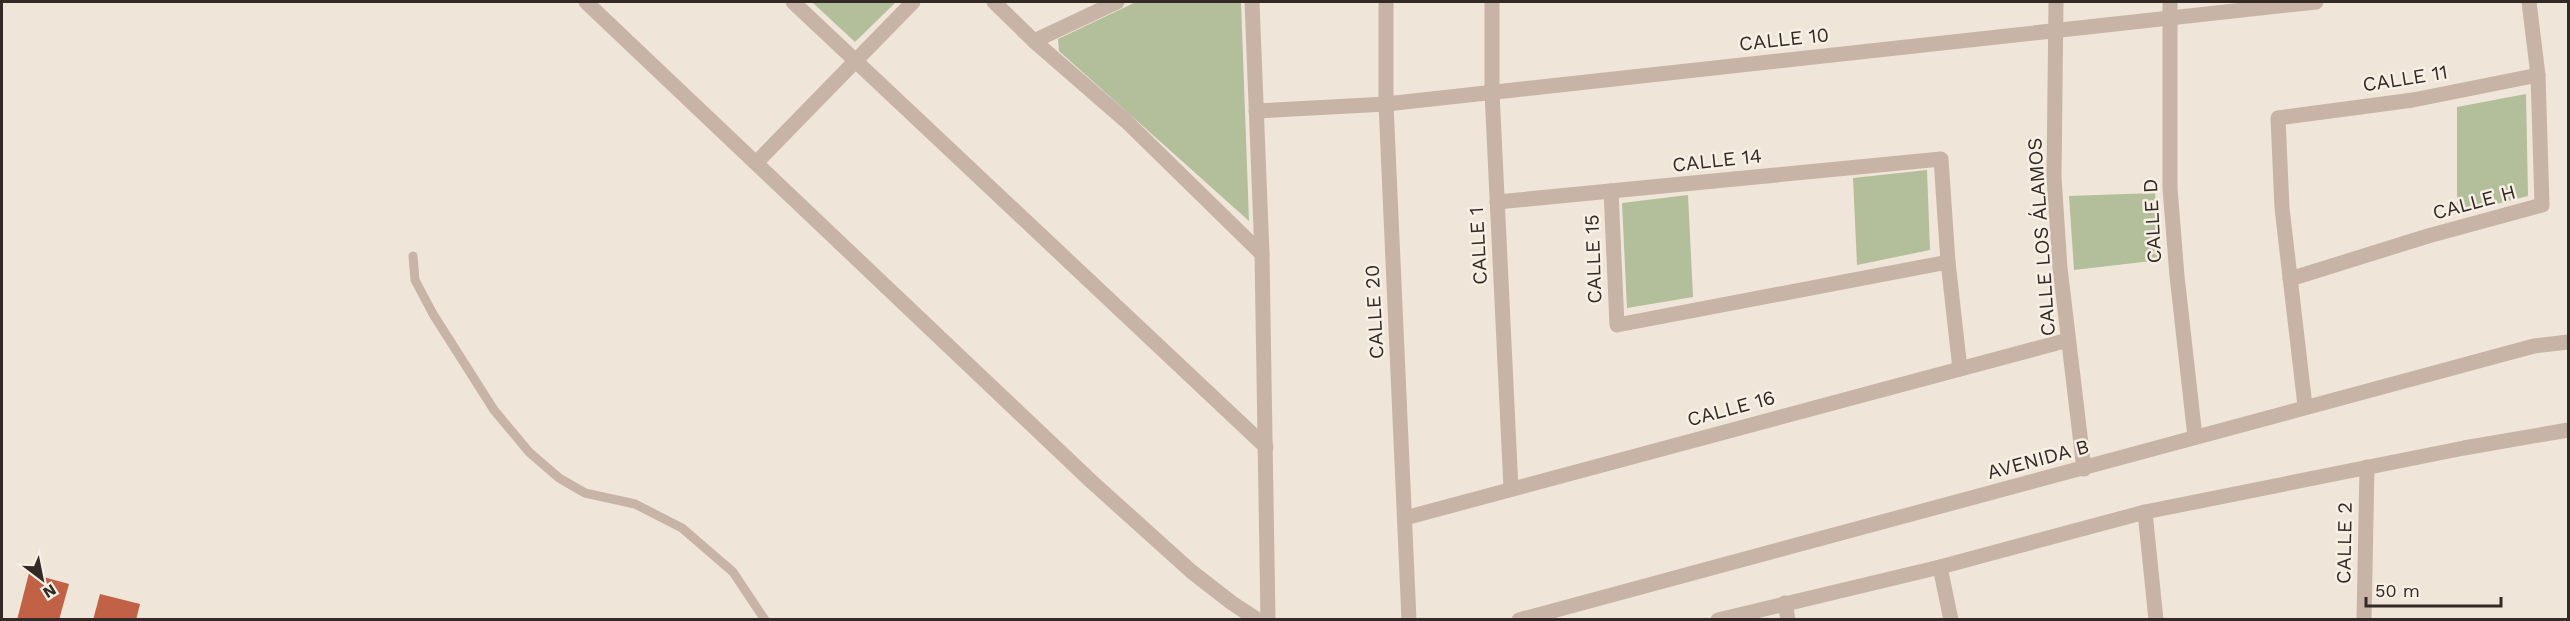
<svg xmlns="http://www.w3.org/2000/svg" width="2570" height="621" font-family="'Work Sans',sans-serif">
<rect width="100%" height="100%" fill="#f0e5d9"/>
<!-- park -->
<g fill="#b3be9a">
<path d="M812,2H896L855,42Z"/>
<path d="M1136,2H1241L1249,221L1059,51L1058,39Z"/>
<path d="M2526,94L2528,196L2457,214V107Z"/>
<path d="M1927,170L1930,250L1857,265L1853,178Z"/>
<path d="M2155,193L2160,260L2074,270L2069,196Z"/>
<path d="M1688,195L1693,297L1627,308L1622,203Z"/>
</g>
<!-- building -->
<g fill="#c16146">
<path d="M29,573L69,584L59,620H17Z"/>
<path d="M100,594L140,604L136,620H93Z"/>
</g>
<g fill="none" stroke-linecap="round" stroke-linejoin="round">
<!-- service -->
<path stroke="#c7b4a6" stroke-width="9" d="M413,256L415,280L433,314L494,410L529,452L559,478L585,493L635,504L682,528L733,572L765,620"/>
<!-- minor -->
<g stroke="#c7b4a6" stroke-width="15">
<path d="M586,2L1092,482L1192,572L1232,603L1258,620"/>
<path d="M793,2L1266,447"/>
<path d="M994,2L1034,41L1126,121L1262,254"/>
<path d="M1252,2L1262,254L1268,620"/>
<path d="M1492,2V92L1511,489"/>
<path d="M2170,2V188L2177,276L2195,437"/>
<path d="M1034,41L1117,2"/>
<path d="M1256,111L1386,104"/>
<path d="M756,163L913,2"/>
<path d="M1611,191L1617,325L1948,262"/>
<path d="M1497,202L1941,159L1948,262L1960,369"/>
<path d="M2290,279L2428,236L2542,205L2538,75L2529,2"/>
<path d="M2305,406L2282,208L2278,118L2413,100L2538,75"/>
<path d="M2145,512L2156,620"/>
<path d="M1405,518L2068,340"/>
<path d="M1940,567L1951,620"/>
<path d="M1785,603L1788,620"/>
<path d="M1718,620L1940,567L2145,512L2464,448L2568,430"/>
<path d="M2364,620L2367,467"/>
</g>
<!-- tertiary -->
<g stroke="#c7b4a6" stroke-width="15">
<path d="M1386,2V104L1409,620"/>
<path d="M2056,2L2054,177L2060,268L2084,469"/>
<path d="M1386,104L2316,2"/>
<path d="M1519,620L2534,346L2568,342"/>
</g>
</g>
<g text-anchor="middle" stroke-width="5" stroke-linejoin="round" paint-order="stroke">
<!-- street labels -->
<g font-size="20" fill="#332a26" stroke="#f8efe5">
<text transform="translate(1784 39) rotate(-6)" y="7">CALLE 10</text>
<text transform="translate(2405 78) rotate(-9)" y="7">CALLE 11</text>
<text transform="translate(1717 160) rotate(-6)" y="7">CALLE 14</text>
<text transform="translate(2474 202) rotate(-15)" y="7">CALLE H</text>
<text transform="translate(2152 221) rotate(-93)" y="7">CALLE D</text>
<text transform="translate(2041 237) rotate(-94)" y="7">CALLE LOS ÁLAMOS</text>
<text transform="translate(1478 246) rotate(-93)" y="7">CALLE 1</text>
<text transform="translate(1593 259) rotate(-92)" y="7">CALLE 15</text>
<text transform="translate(1374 312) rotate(-93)" y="7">CALLE 20</text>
<text transform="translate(1731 408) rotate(-15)" y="7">CALLE 16</text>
<text transform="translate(2038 459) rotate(-15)" y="7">AVENIDA B</text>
<text transform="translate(2344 543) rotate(-89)" y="7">CALLE 2</text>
</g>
</g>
<!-- border -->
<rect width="2570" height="621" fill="none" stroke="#332a26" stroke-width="6"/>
<!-- north arrow -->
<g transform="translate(42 579) rotate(148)" stroke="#f8efe5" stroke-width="4.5" paint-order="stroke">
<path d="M0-4.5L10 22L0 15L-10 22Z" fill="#332a26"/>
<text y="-9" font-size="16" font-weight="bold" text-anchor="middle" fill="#332a26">N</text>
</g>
<!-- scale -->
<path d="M2366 597v9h135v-9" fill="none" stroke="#332a26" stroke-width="3"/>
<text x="2375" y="597" font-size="18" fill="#332a26" stroke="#f8efe5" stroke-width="4.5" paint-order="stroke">50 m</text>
</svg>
